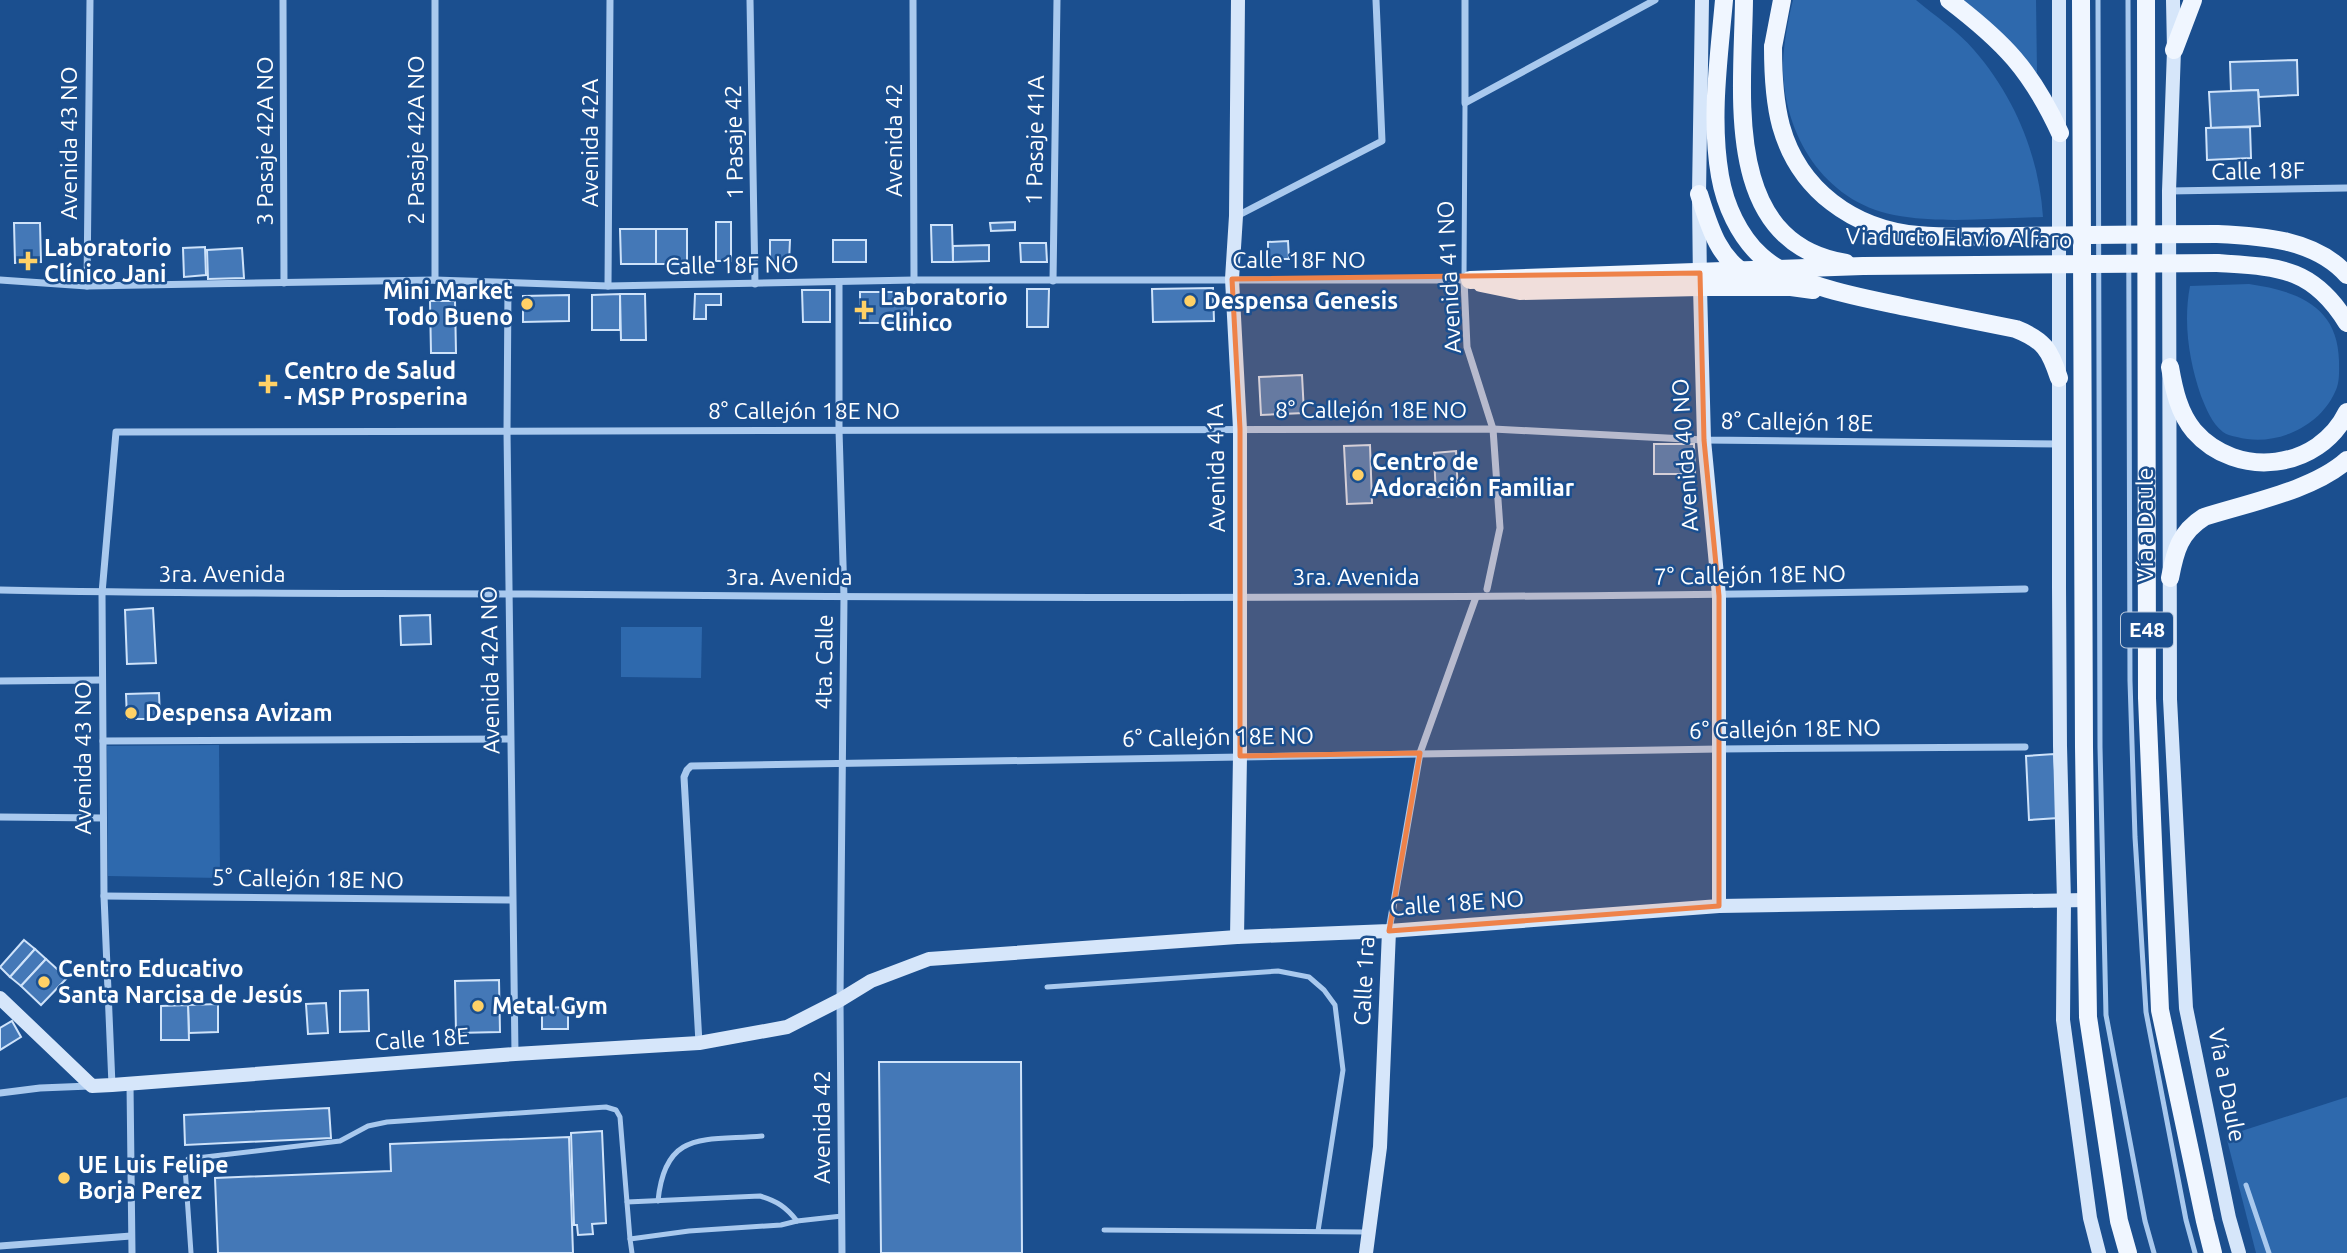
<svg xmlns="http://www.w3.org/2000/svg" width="2347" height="1253" font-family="Ubuntu,sans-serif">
<rect width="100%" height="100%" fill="#1b4f8f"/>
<!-- green -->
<g fill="#2e69ad">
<path d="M1793,0H1916C1935,16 1958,31 1974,50C2015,97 2039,156 2043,217C1996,218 1940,224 1894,215C1823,201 1782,133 1783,63C1784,42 1788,20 1793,0Z"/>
<path d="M1960,0H2036L2037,73L2031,71Z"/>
<path d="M2249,284C2296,291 2338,305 2339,361C2339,370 2340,383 2335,392C2319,428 2274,447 2237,437C2232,436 2227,435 2223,432C2211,422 2207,410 2201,396C2189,361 2183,323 2190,286Z"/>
<path d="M621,627H702L701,678L621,677Z"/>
<path d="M219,745L220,878L108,876L107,746Z"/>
<path d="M2347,1097V1253H2256L2226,1136Z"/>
</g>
<!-- building -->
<g fill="#4478b7" stroke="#cfe3fa" stroke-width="2">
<path d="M2297,60L2298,95L2259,97L2258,90L2231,91L2230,62Z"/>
<path d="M2258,90L2260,126L2211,128L2209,92Z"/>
<path d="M2250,127L2251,158L2207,160L2206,128Z"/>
<rect x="716" y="222" width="15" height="39"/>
<path d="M1015,222V230L991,231L990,223Z"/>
<path d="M14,223H40L41,262L15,263Z"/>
<path d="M931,225H952L953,262H932Z"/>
<path d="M620,229H656V264H621Z"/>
<rect x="656" y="229" width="31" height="35"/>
<path d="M770,240H790L789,262H770Z"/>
<rect x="833" y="240" width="33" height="22"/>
<path d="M1288,241L1289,259H1268V242Z"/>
<path d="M1020,243H1046L1047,262H1021Z"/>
<path d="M989,245V261L953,262V246Z"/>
<path d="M205,247L206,275L184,277L183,248Z"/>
<path d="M242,248L244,278L208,279L207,250Z"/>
<path d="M1213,288L1214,321L1153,322L1152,289Z"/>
<path d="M1027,289H1049L1048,327H1027Z"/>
<path d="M802,290H830V322H803Z"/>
<rect x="860" y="292" width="52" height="31"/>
<path d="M620,294H645L646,340H621Z"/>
<path d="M620,294V330H592V295Z"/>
<path d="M695,294H721V305H706V319H694Z"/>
<path d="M569,295V321L523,322V296Z"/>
<path d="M430,301H455L456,353H431Z"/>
<path d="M1302,375L1304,413L1261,415L1259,377Z"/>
<path d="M1654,444H1694L1695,474H1654Z"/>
<path d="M1370,445L1372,503L1347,504L1344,446Z"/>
<path d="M1456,451L1458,496L1436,497L1434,453Z"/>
<path d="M153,608L156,663L127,664L125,610Z"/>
<path d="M430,615L431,644L401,645L400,616Z"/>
<path d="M159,693L160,719H127L126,694Z"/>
<path d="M2054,754L2058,818L2029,820L2026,756Z"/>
<path d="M24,940L35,949L10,977L0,967Z"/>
<path d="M35,949L46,959L21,986L10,977Z"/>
<path d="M46,959L67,978L41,1005L21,986Z"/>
<path d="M499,980L500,1032L456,1033L455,981Z"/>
<path d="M368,990L369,1031L340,1032V991Z"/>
<path d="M326,1003L328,1033L308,1034L306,1004Z"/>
<path d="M218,1004V1032L189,1033L188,1005Z"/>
<path d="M188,1005L189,1040H161V1006Z"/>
<path d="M568,1007V1029H542V1008Z"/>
<path d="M12,1021L21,1037L0,1050V1028Z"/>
<path d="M879,1062H1021L1022,1253H881Z"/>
<path d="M329,1108L331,1138L185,1145L184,1115Z"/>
<path d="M602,1131L606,1223L592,1224L593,1234L578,1235L577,1225H574L571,1133Z"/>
<path d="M569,1137L573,1253H218L215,1178L391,1171L390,1144Z"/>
</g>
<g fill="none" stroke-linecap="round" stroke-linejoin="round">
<!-- lane -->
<g stroke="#a9c9ee" stroke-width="5">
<path d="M2098,0L2100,747L2106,1015L2145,1221L2154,1253"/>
<path d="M2128,0L2130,681L2135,837L2146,1012L2186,1220L2195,1253"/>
<path d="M1464,280L1465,103"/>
<path d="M1047,987L1278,971L1309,977L1324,990L1335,1005L1343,1070L1318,1231"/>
<path d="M2246,1185L2269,1253"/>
<path d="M658,1201C665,1129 705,1141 762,1136"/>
<path d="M627,1202L760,1196C777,1201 786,1207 797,1221"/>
<path d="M1104,1230L1366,1232"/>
<path d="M191,1253L185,1167L188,1159L340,1141L368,1126L387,1122L606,1107L616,1110L620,1117L630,1239"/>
<path d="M632,1253L630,1239L689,1231L781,1225L797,1221L842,1216"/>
</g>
<!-- street -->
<g stroke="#a9c9ee" stroke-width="7">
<path d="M283,0L284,283"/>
<path d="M435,0V280"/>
<path d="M750,0L755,284"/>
<path d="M913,0L914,280"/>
<path d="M1465,0V103L1655,0"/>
<path d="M2169,191L2347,188"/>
<path d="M1237,216L1382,141L1376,0"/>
<path d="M0,280L87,286L435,280L608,286L914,280H1464L1467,347L1493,429L1500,528L1487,589"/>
<path d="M1053,281L1057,0"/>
<path d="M839,282V430L844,597L840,1000L842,1253"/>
<path d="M508,284L507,431L515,1054"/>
<path d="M87,286L90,0"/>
<path d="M608,286L610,0"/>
<path d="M0,590C176,594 353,593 529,594C1028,599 1526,600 2025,589"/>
<path d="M0,681L102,680"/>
<path d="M103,741L510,739"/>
<path d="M0,817L103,818"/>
<path d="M104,896L512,900"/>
<path d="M1389,930L1420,753L1476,597"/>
<path d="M699,1043L684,777L687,770L691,766L1719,749L2025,747"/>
<path d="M130,1084L132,1253"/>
<path d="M112,1085L104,896L102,593L116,432L1493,429L1704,440L2059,444"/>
<path d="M0,1093L40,1088L90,1086"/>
<path d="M0,1246L131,1236"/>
</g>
<!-- secondary -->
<g stroke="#d6e6fa" stroke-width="14">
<path d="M1702,0L1699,194L1700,287L1704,440L1719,596V906"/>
<path d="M2059,0V587L2060,746L2064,901L2063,1020L2090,1218L2099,1253"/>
<path d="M2173,0L2174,50L2169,191L2170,699L2186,1008L2229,1218L2239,1253"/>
<path d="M1237,937L1240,756V429L1232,279L1236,216L1238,0"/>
<path d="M0,998L92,1086L112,1085L515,1054L699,1043L787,1027L840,1000L871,981L929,959L1237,937L1389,931L1719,906L2086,900"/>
<path d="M1366,1253L1380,1147L1389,931"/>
</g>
<!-- primary -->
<g stroke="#f0f6ff" stroke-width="18">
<path d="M1724,0C1719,57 1710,119 1720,176C1725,205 1739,236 1761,256C1797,288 1865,298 1911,308C1946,315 1981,322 2016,329C2044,340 2050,350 2059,378"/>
<path d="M1744,0C1743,94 1721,243 1846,263"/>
<path d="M1949,0C2004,42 2031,70 2060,133"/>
<path d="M2081,0L2084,747L2088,1017L2119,1221L2128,1253"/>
<path d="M2146,0L2147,698L2160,1010L2205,1221L2213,1253"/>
<path d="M1773,47L1782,0"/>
<path d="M2174,50L2193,0"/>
<path d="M1699,194C1709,225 1718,259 1748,275"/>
<path d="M2217,234C2262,236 2315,239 2347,275"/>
<path d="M2217,263C2277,267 2312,266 2347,323"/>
<path d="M1481,283L1520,291L1700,287H1791L1813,290"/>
<path d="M2170,367C2174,390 2179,413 2194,431C2237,480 2319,470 2347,412"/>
<path d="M2170,578C2175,551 2180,532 2204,517C2248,503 2314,490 2347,460"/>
</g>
<!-- primary-bridge -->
<g stroke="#f0f6ff" stroke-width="18">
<path d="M1773,47C1773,73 1774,100 1781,126C1799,190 1853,229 1918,235C1951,238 1986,236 2019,236C2085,235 2151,234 2217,234"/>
<path d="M1470,280L1863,266L2217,263"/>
</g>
</g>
<!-- marked area -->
<path fill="#ee8249" fill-opacity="0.2" stroke="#ee8249" stroke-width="5" stroke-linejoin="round" d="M1700,273L1704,440L1719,596V906L1389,931L1420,753L1240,756V429L1232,279Z"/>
<!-- markers -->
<g fill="#ffd166" stroke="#1b4f8f" stroke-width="2.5">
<path d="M24.5 250.5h7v7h7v7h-7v7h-7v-7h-7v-7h7z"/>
<circle cx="1190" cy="301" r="7"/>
<circle cx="527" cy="304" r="7"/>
<path d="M860.5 299.5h7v7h7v7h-7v7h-7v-7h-7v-7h7z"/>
<path d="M264.5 373.5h7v7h7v7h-7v7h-7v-7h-7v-7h7z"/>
<circle cx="1358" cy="475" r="7"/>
<circle cx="131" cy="713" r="7"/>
<circle cx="44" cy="982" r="7"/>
<circle cx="478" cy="1006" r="7"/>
<circle cx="64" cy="1178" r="7"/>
</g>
<g text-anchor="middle" stroke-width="5" stroke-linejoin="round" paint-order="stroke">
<!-- shield labels -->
<rect fill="#1b4f8f" stroke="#bbcadd" stroke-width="2" x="2121" y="612.5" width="52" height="35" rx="5"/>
<g font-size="21" font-weight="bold" fill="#fff">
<text x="2147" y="637">E48</text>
</g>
<!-- street labels -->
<g font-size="23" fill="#fff" stroke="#1b4f8f">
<text transform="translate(416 140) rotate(-90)" y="8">2 Pasaje 42A NO</text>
<text transform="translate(894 140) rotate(-90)" y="8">Avenida 42</text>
<text transform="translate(1035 140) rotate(-89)" y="8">1 Pasaje 41A</text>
<text transform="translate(265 141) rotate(-90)" y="8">3 Pasaje 42A NO</text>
<text transform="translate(734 142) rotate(-91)" y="8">1 Pasaje 42</text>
<text transform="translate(69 143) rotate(-90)" y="8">Avenida 43 NO</text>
<text transform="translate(590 143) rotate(-90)" y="8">Avenida 42A</text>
<text transform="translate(2258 171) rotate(-1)" y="8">Calle 18F</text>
<text transform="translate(1959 238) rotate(1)" y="8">Viaducto Flavio Alfaro</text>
<text x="1299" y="268">Calle 18F NO</text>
<text transform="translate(732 265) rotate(-1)" y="8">Calle 18F NO</text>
<text transform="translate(1449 277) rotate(-93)" y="8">Avenida 41 NO</text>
<text x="1371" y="418">8° Callejón 18E NO</text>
<text x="804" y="419">8° Callejón 18E NO</text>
<text transform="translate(1797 422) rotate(1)" y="8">8° Callejón 18E</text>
<text transform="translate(1685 455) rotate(-94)" y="8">Avenida 40 NO</text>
<text transform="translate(1216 468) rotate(-91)" y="8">Avenida 41A</text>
<text transform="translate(2145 525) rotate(-90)" y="8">Vía a Daule</text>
<text x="222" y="582">3ra. Avenida</text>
<text transform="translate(1750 575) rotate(-1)" y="8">7° Callejón 18E NO</text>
<text x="789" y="585">3ra. Avenida</text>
<text x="1356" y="585">3ra. Avenida</text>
<text transform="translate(824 662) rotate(-89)" y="8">4ta. Calle</text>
<text transform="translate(490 670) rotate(-91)" y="8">Avenida 42A NO</text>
<text transform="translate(1785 729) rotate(-1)" y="8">6° Callejón 18E NO</text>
<text transform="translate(1218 737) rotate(-1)" y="8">6° Callejón 18E NO</text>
<text transform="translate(83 758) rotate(-90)" y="8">Avenida 43 NO</text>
<text transform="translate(308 879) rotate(1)" y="8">5° Callejón 18E NO</text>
<text transform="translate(1457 903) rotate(-4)" y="8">Calle 18E NO</text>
<text transform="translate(1364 981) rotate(-87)" y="8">Calle 1ra</text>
<text transform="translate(422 1039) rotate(-4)" y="8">Calle 18E</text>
<text transform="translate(2227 1085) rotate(79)" y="8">Vía a Daule</text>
<text transform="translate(822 1127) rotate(-90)" y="8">Avenida 42</text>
</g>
<!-- poi labels -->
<g font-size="23" font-weight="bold" fill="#fff" stroke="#1b4f8f" text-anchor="start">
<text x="44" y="256">Laboratorio<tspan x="44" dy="26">Clínico Jani</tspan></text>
<text x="513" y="299" text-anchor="end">Mini Market<tspan x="513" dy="26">Todo Bueno</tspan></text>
<text x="880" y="305">Laboratorio<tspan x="880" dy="26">Clinico</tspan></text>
<text x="1204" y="309">Despensa Genesis</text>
<text x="284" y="379">Centro de Salud<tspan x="284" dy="26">- MSP Prosperina</tspan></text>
<text x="1372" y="470">Centro de<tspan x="1372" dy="26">Adoración Familiar</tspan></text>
<text x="145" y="721">Despensa Avizam</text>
<text x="58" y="977">Centro Educativo<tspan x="58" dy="26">Santa Narcisa de Jesús</tspan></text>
<text x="492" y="1014">Metal Gym</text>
<text x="78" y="1173">UE Luis Felipe<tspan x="78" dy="26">Borja Perez</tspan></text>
</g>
</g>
</svg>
